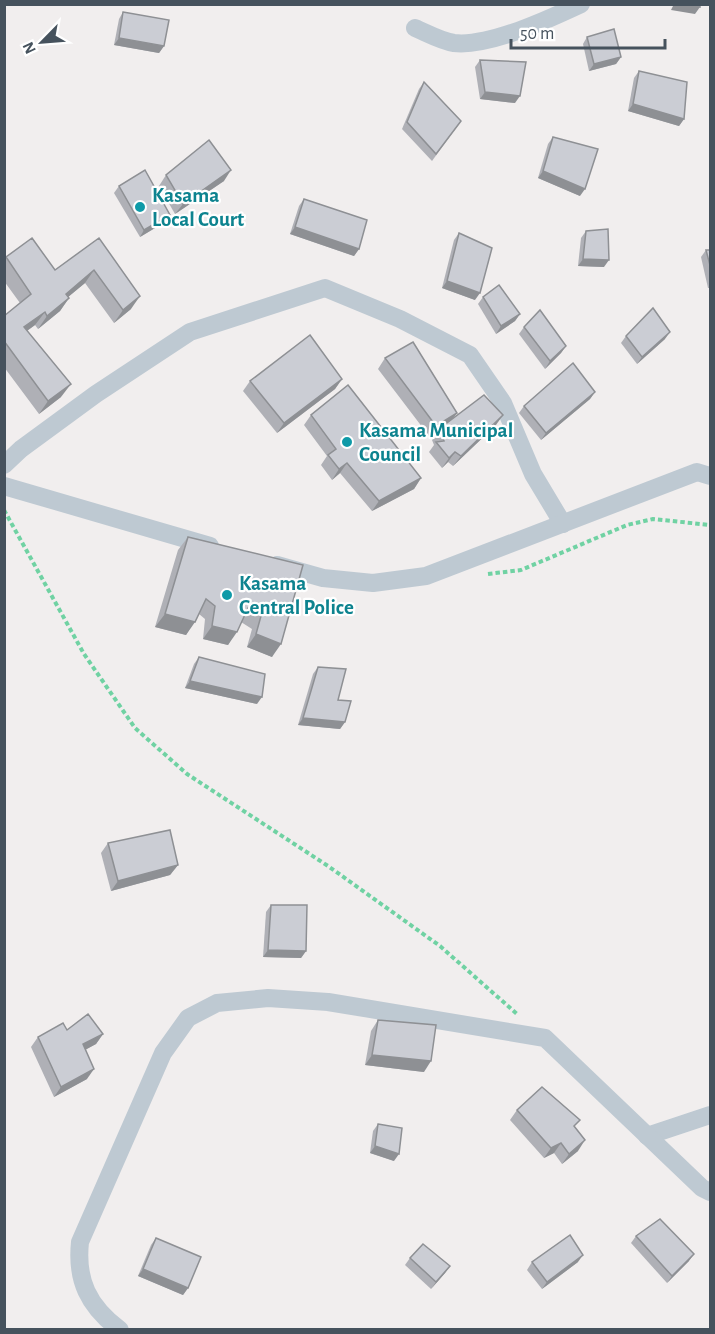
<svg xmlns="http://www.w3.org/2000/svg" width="715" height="1334" font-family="'Alegreya Sans',sans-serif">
<rect width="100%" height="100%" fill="#f1eeee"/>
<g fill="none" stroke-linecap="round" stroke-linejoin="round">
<!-- path -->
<g stroke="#70d2a3" stroke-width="4" stroke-dasharray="4.5 3" stroke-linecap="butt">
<path d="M4,510L84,654L135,728L187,774L328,866L440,946L517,1014"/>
<path d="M488,574L521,570L627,525L653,519L710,525"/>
</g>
<!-- minor -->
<g stroke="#bec9d2" stroke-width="18">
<path d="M415,28C427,33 441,41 454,43C489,47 549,19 581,4"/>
<path d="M4,465L21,449L96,394L190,332L325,288L400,319L470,355L503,403L533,474L563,524"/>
<path d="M4,486L210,546"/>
<path d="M277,565L323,578L373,583L426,576L697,472L710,476"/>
<path d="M647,1136L710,1115"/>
<path d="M120,1330C88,1306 76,1280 80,1242L163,1053L188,1018L217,1003L268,998L328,1002L545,1038L702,1188L710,1192"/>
</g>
</g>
<!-- wall -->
<g fill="#afb0b6">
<path d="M123,12L164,46L159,53L114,45L119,19Z"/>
<path d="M587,37L621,57L616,64L589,71L583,44Z"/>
<path d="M480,60L515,103L480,99L475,67Z"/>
<path d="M639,71L684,119L679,126L628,111L634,78Z"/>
<path d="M424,82L461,121L432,161L402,129L419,89Z"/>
<path d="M553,137L580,196L538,178L548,144Z"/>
<path d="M166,175L224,181L175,214L159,186Z"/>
<path d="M119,186L170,215L165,222L140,237L114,193Z"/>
<path d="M304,199L359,249L354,256L290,234L299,206Z"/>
<path d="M586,231L604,267L578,266L581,238Z"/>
<path d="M459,233L475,300L442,288L454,240Z"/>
<path d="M99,238L131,309L114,323L85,283L68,297L69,298L60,311L38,329L35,325L27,331L61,397L39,414L4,367V316L20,303L4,281V260L6,257L55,270Z"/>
<path d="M706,250H711V288H708L701,257Z"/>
<path d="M483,297L520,314L515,321L496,334L478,304Z"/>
<path d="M524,327L566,346L561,353L545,369L519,334Z"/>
<path d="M626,336L665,339L637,364L621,343Z"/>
<path d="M385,358L452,420L496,425L453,466L448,462L442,468L429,452L434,445L432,440L440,429L429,436L378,369Z"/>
<path d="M342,379L335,389L277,433L243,391L250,381Z"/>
<path d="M595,392L590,399L541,440L519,413L524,406Z"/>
<path d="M311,415L421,478L414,489L372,511L340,473L332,480L321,465L327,456L304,425Z"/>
<path d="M188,537L303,565L272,657L247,647L252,629L241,622L228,645L203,639L205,619L199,614L186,635L155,627L178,550Z"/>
<path d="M199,657L257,704L185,688L194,664Z"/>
<path d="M318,667L338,700L345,722L340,729L298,725L313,674Z"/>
<path d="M108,843L178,865L170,875L111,891L101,853Z"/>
<path d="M271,905L306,951L301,958L263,957L266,912Z"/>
<path d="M378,1020L424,1072L365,1065L371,1031Z"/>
<path d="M67,1030L103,1034L96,1044L86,1049L87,1079L54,1097L31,1047L38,1037Z"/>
<path d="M517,1110L575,1128L578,1151L562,1164L554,1153L544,1158L510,1120Z"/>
<path d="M378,1124L394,1161L370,1153L373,1131Z"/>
<path d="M636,1236L689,1261L667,1283L631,1243Z"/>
<path d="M156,1238L188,1288L183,1295L138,1276L151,1245Z"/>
<path d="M410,1258L450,1266L445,1273L431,1289L405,1265Z"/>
<path d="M532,1262H578L542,1289L527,1270Z"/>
</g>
<!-- shaded-wall -->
<g fill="#8e9094">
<path d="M674,4H687L700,7L695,14L671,10Z"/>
<path d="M119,38L164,46L159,53L114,45Z"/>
<path d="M621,57L616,64L589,71L594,64Z"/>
<path d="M485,92L520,96L515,103L480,99Z"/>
<path d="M633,104L684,119L679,126L628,111Z"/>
<path d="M231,170L224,181L175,214L183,204Z"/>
<path d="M543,171L585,189L580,196L538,178Z"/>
<path d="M170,215L165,222L140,237L144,230Z"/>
<path d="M295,227L359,249L354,256L290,234Z"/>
<path d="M583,259L609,260L604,267L578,266Z"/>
<path d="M94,270L85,283L56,307L66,294Z"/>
<path d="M447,281L480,293L475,300L442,288Z"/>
<path d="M140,296L131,309L114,323L123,310Z"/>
<path d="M69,298L60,311L38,329L47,316Z"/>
<path d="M45,312L35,325L14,340L24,327Z"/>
<path d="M520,314L515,321L496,334L501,326Z"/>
<path d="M670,332L665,339L637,364L642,357Z"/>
<path d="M566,346L561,353L545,369L550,361Z"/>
<path d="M342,379L335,389L277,433L284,423Z"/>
<path d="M71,384L61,397L39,414L48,401Z"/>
<path d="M595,392L590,399L541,440L546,433Z"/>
<path d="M457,413L450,423L429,436L436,426Z"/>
<path d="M503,415L496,425L453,466L461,456Z"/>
<path d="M455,452L448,462L442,468L449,458Z"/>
<path d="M347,463L340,473L332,480L339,469Z"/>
<path d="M421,478L414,489L372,511L379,501Z"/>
<path d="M165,614L195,622L186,635L155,627Z"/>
<path d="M212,626L237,632L228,645L203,639Z"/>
<path d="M256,634L281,644L272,657L247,647Z"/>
<path d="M190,681L262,697L257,704L185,688Z"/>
<path d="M303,718L345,722L340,729L298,725Z"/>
<path d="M178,865L170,875L111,891L118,881Z"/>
<path d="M268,950L306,951L301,958L263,957Z"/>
<path d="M103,1034L96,1044L76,1055L83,1044Z"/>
<path d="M372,1055L431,1061L424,1072L365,1065Z"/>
<path d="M94,1069L87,1079L54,1097L61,1087Z"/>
<path d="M585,1140L578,1151L562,1164L569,1154Z"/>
<path d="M561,1143L554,1153L544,1158L551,1148Z"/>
<path d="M375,1146L399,1154L394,1161L370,1153Z"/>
<path d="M694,1254L689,1261L667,1283L672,1276Z"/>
<path d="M583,1255L578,1262L542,1289L547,1282Z"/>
<path d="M450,1266L445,1273L431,1289L436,1282Z"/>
<path d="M143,1269L188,1288L183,1295L138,1276Z"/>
</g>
<!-- building -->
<g fill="#cbcdd4" stroke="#8e9094" stroke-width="1.5">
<path d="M687,4H700V7Z"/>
<path d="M123,12L169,20L164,46L119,38Z"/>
<path d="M614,29L621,57L594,64L587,37Z"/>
<path d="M480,60L526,62L520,96L485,92Z"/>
<path d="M639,71L687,82L684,119L633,104Z"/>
<path d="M424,82L461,121L436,154L407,122Z"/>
<path d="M553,137L598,149L585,189L543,171Z"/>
<path d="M209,140L231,170L183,204L166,175Z"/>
<path d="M145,170L170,215L144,230L119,186Z"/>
<path d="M304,199L367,220L359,249L295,227Z"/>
<path d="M608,229L609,260L583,259L586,231Z"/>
<path d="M459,233L492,248L480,293L447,281Z"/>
<path d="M32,238L55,270L99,238L140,296L123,310L94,270L66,294L69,298L47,316L45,312L24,327L71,384L48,401L4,341V316L31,294L6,257Z"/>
<path d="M706,250H711V269Z"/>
<path d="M499,285L520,314L501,326L483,297Z"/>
<path d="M653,308L670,332L642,357L626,336Z"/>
<path d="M540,310L566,346L550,361L524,327Z"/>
<path d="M310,335L342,379L284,423L250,381Z"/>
<path d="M413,342L457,413L436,426L385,358Z"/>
<path d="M573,363L595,392L546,433L524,406Z"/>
<path d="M348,385L421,478L379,501L347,463L339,469L328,455L336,449L311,415Z"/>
<path d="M484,395L503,415L461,456L455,452L449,458L436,442L444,441L439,429Z"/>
<path d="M188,537L303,565L281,644L256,634L261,616L248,608L237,632L212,626L215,606L206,599L195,622L165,614Z"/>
<path d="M199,657L265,674L262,697L190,681Z"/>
<path d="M318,667L346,669L338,700L351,701L345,722L303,718Z"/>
<path d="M170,830L178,865L118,881L108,843Z"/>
<path d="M271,905H307L306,951L268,950Z"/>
<path d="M88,1014L103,1034L83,1044L94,1069L61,1087L38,1037L63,1023L67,1030Z"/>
<path d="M378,1020L436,1025L431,1061L372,1055Z"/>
<path d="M542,1087L580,1120L574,1126L585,1140L569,1154L561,1143L551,1148L517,1110Z"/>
<path d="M378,1124L402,1128L399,1154L375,1146Z"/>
<path d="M660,1219L694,1254L672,1276L636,1236Z"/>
<path d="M570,1235L583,1255L547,1282L532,1262Z"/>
<path d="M156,1238L201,1257L188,1288L143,1269Z"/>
<path d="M423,1244L450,1266L436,1282L410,1258Z"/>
</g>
<!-- markers -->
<g fill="#0f9aa8" stroke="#fff" stroke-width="2">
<circle cx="140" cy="207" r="6"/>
<circle cx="347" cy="442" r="6"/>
<circle cx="227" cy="595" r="6"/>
</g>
<g text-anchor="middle" stroke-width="4.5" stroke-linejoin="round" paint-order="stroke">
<!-- culture labels -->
<g font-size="21" font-weight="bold" fill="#0d838f" stroke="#fff" text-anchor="start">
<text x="152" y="202">Kasama<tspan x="152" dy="24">Local Court</tspan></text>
<text x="359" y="437">Kasama Municipal<tspan x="359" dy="24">Council</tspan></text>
<text x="239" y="590">Kasama<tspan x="239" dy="24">Central Police</tspan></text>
</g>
</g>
<!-- border -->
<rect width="715" height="1334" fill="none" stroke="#46525d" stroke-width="12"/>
<!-- north arrow -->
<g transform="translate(42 42) rotate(245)" stroke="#ffffff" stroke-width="4.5" paint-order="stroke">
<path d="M0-4.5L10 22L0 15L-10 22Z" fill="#46525d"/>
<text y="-9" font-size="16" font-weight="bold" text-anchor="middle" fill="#46525d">N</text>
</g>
<!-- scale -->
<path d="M511 39v9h154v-9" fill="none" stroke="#46525d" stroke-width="3"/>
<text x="520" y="39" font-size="18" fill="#46525d" stroke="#ffffff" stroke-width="4.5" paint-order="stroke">50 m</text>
</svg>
